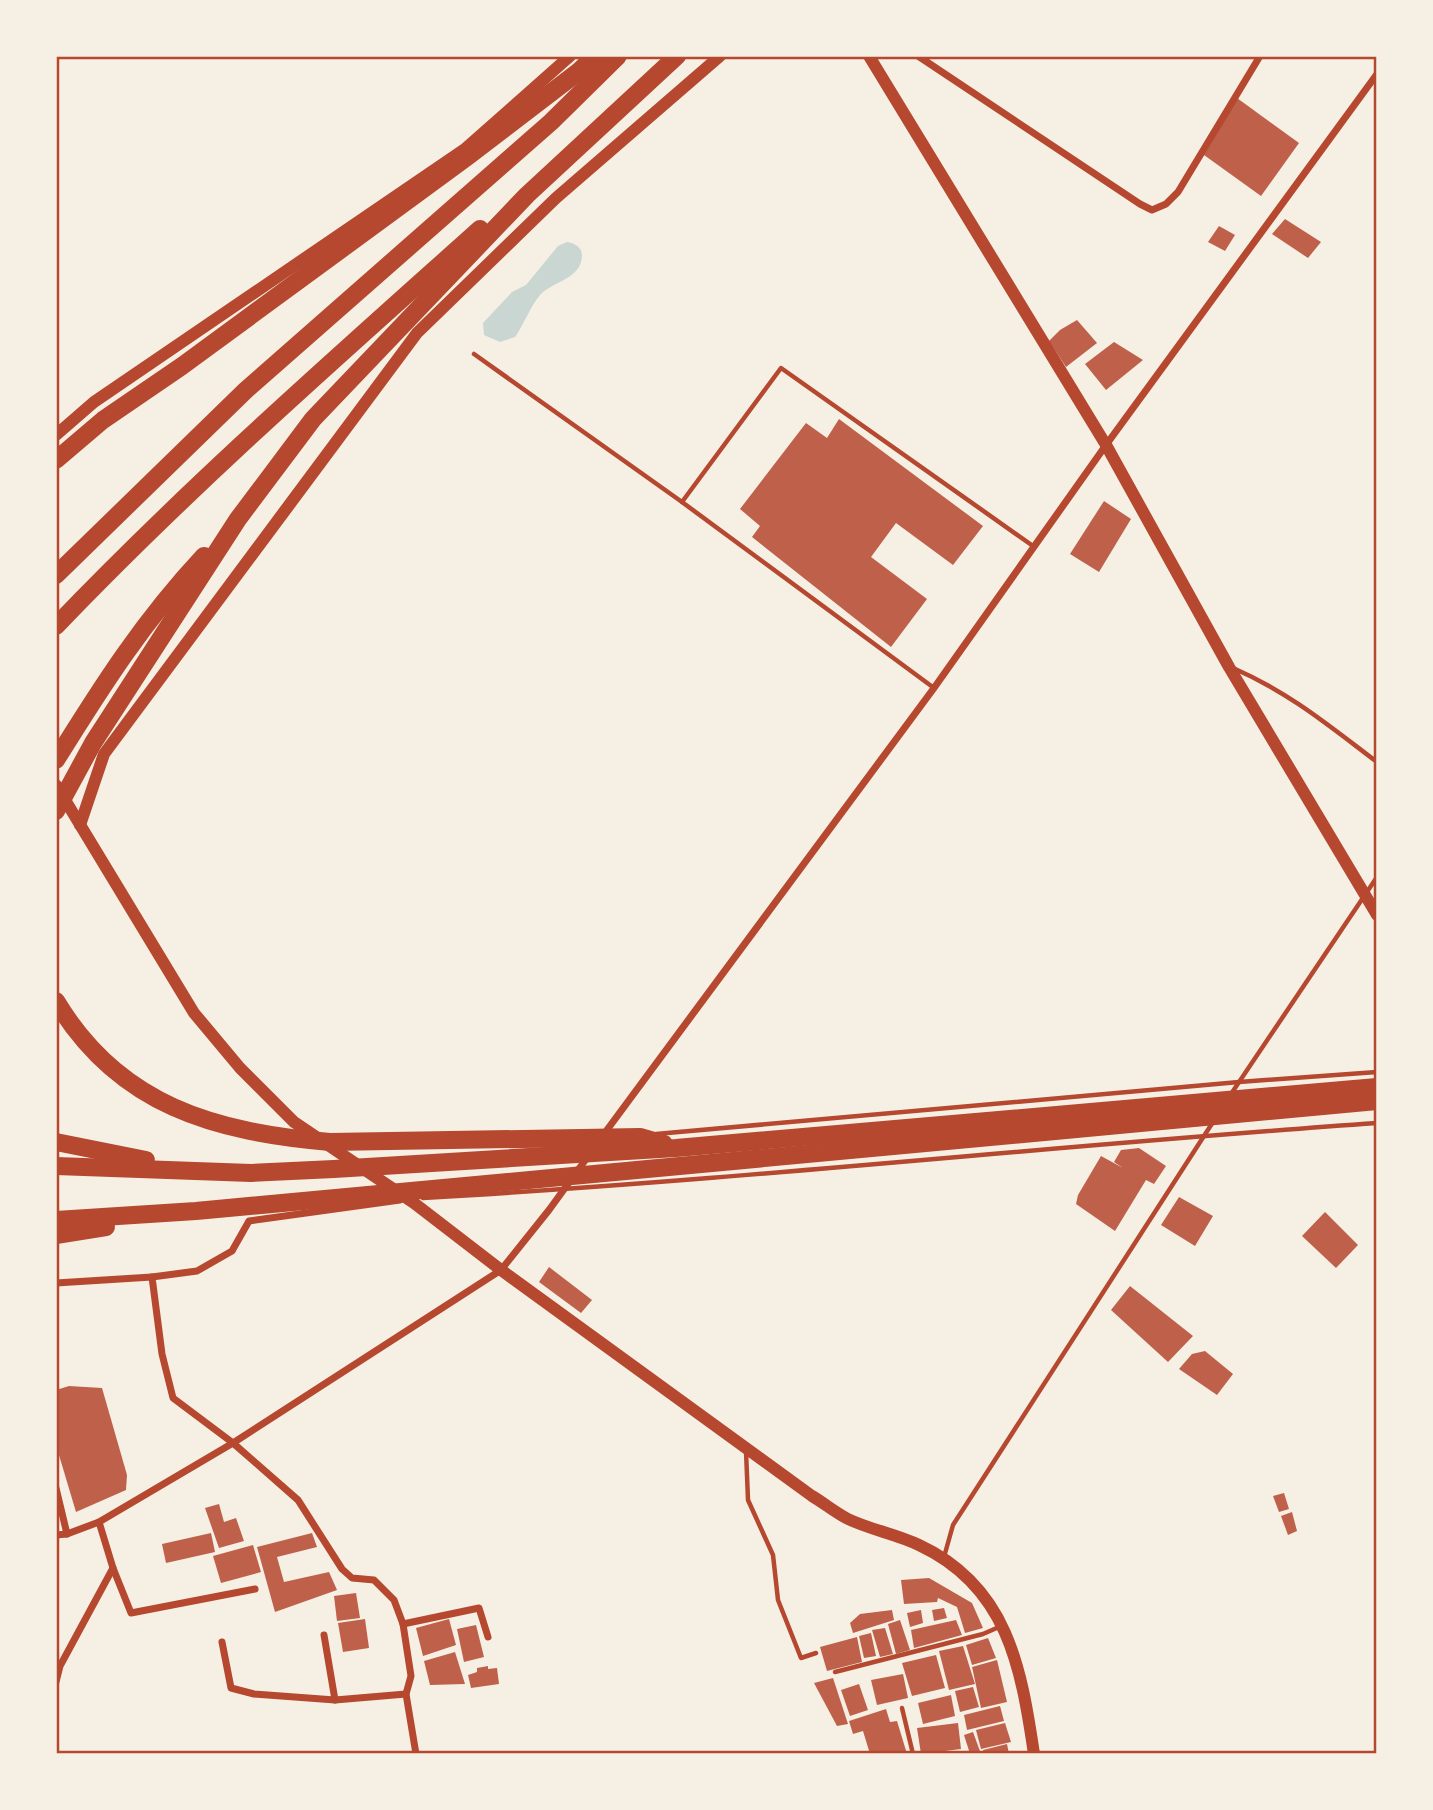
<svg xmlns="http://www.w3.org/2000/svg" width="1433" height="1810" font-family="'Times New Roman',serif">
<rect width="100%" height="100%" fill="#f6efe4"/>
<!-- water -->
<path fill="#c9d6d2" d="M567,242C574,243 582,247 582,255C582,279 553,281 540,295C530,307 524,324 515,337L500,342L484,335L483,323L512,292L526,285L558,246Z"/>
<!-- building -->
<g fill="#bf614a">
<path d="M1237,98L1299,143L1261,196L1204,155Z"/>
<path d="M1285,219L1321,242L1308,258L1272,234Z"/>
<path d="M1219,226L1235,235L1225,251L1208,242Z"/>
<path d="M1077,320L1097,343L1066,367L1049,341L1060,330Z"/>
<path d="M1114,342L1143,360L1106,390L1085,364Z"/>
<path d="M839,419L983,526L953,565L896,523L871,557L927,599L891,647L752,537L760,526L740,509L806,423L827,438Z"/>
<path d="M1104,501L1131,519L1099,572L1070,554Z"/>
<path d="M1139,1148L1166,1166L1154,1184L1146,1180L1115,1231L1076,1204L1078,1195L1101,1156L1123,1168L1114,1162L1121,1150Z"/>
<path d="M1179,1197L1213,1216L1195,1246L1161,1225Z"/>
<path d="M1325,1212L1358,1245L1336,1268L1302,1236Z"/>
<path d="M549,1267L592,1300L581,1313L539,1282Z"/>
<path d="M1130,1286L1193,1336L1168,1362L1111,1310Z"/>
<path d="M1205,1351L1233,1374L1217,1395L1179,1369L1192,1354Z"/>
<path d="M69,1386L102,1388L127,1475L126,1490L76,1512L56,1445V1390Z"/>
<path d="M1284,1493L1289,1509L1279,1512L1273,1496Z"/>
<path d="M219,1504L224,1522L236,1518L244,1541L219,1548L205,1508Z"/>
<path d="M1292,1512L1297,1531L1288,1535L1281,1516Z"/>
<path d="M211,1533L215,1552L166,1563L162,1544Z"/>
<path d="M312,1533L317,1547L277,1557L284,1582L329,1572L337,1590L275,1612L257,1547Z"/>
<path d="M253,1545L261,1572L221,1583L213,1556Z"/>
<path d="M929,1578L972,1603L983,1628L965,1633L957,1607L938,1598L937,1602L904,1604L901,1580Z"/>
<path d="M356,1593L360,1618L337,1621L334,1596Z"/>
<path d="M944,1608L947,1618L934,1621L932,1610Z"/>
<path d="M892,1610L894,1620L853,1633L850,1623L860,1614Z"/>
<path d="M921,1610L923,1623L910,1627L907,1613Z"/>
<path d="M365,1619L369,1648L343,1652L338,1623Z"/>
<path d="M449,1619L456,1645L423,1656L416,1628Z"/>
<path d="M900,1620L910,1650L896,1654L888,1624Z"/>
<path d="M956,1620L962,1635L914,1648L911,1630Z"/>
<path d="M476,1625L484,1657L464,1662L457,1629Z"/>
<path d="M885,1628L893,1654L880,1657L872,1630Z"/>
<path d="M871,1633L876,1656L864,1658L859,1636Z"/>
<path d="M857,1637L862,1662L827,1671L820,1647Z"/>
<path d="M988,1638L996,1658L972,1665L966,1645Z"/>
<path d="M963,1646L975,1684L949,1690L939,1651Z"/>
<path d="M455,1652L465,1684L430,1685L424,1661Z"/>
<path d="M936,1655L945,1688L912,1696L902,1663Z"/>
<path d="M997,1660L1007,1702L981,1708L972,1667Z"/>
<path d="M488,1666V1669L497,1668L499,1684L471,1688L468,1675L477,1672V1668Z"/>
<path d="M903,1674L908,1698L877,1705L871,1680Z"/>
<path d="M833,1678L848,1724L837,1726L814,1683Z"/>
<path d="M859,1684L868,1710L850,1716L841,1690Z"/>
<path d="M973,1687L979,1707L960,1712L955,1691Z"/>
<path d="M951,1695L955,1716L923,1724L918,1703Z"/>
<path d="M1000,1706L1004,1721L967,1730L964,1715Z"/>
<path d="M886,1709L890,1722L897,1721L907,1754H870L863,1731L853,1734L849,1721Z"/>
<path d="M958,1723L961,1749L921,1754L917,1728Z"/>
<path d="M1005,1723L1011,1742L981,1749L976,1730Z"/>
<path d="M973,1732L981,1754H970L964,1735Z"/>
<path d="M1007,1744L1009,1754H984L983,1750Z"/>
</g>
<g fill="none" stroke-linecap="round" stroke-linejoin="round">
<!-- service -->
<g stroke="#b5482f" stroke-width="4.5">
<path d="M474,354L682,502"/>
<path d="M1233,668C1290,693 1328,725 1377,762"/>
<path d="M934,688L682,502L781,368L1033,546"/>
<path d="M1231,1094L1377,877"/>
<path d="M656,1134L1239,1082L1377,1072"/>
<path d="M423,1198C741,1180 1059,1145 1377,1123"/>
<path d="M746,1451L748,1500L773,1555L778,1600L801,1658L816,1653"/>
<path d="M944,1557L953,1525L1213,1122"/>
<path d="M835,1672L983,1634L999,1627"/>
<path d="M902,1708L913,1754"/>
</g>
<!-- minor -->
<g stroke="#b5482f" stroke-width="7">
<path d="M918,56L1140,204L1152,210L1166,204L1178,192L1260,56"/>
<path d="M604,1134L934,688L1106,445L1377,74"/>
<path d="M400,1200L249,1221L232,1251L197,1271L152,1277L162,1354L173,1398L233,1443L298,1500L342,1569L352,1578L374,1580L394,1600L403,1624L411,1676L406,1694L416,1754"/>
<path d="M56,1283L152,1277"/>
<path d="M56,1488L67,1534"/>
<path d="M99,1522L113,1568L131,1613L255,1589"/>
<path d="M56,1535L67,1534L99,1522L233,1443L501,1270L549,1210L589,1155"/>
<path d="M403,1624L479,1608L488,1637"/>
<path d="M324,1635L335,1700"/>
<path d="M222,1642L231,1688L254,1694L335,1700L406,1694"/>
<path d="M56,1682L60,1666L113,1568"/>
</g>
<!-- tertiary -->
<g stroke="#b5482f" stroke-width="12">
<path d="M869,56L1106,445L1229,667L1377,915"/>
<path d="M56,435L94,402L465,149L570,56"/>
<path d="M56,785L194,1013L240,1068L294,1122L414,1203L501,1270L812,1496C824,1503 836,1513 848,1519C871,1530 896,1534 919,1545C1007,1586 1021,1666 1034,1754"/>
<path d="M80,825L104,754L417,333L556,198L720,56"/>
</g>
<!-- motorway -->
<g stroke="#b5482f" stroke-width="18">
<path d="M56,460L103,420L182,366L467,157L578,72L595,56"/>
<path d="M56,575L246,390L551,122L618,56"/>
<path d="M56,626C190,486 336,358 480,229"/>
<path d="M56,760C102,686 144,620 204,556"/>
<path d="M56,811L93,743L238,519L313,419L527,195L677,56"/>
<path d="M56,1001C119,1106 215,1132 330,1142L640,1137L664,1144"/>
<path d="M56,1142L146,1160"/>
<path d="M56,1166L251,1173L334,1169L676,1148L1377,1087"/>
<path d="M56,1220L196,1211L1377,1101"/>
<path d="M56,1235L106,1227"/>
</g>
</g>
<!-- border -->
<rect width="1433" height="1810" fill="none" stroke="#f6efe4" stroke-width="116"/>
<rect x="58" y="58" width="1317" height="1694" fill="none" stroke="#b5482f" stroke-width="2.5"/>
</svg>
